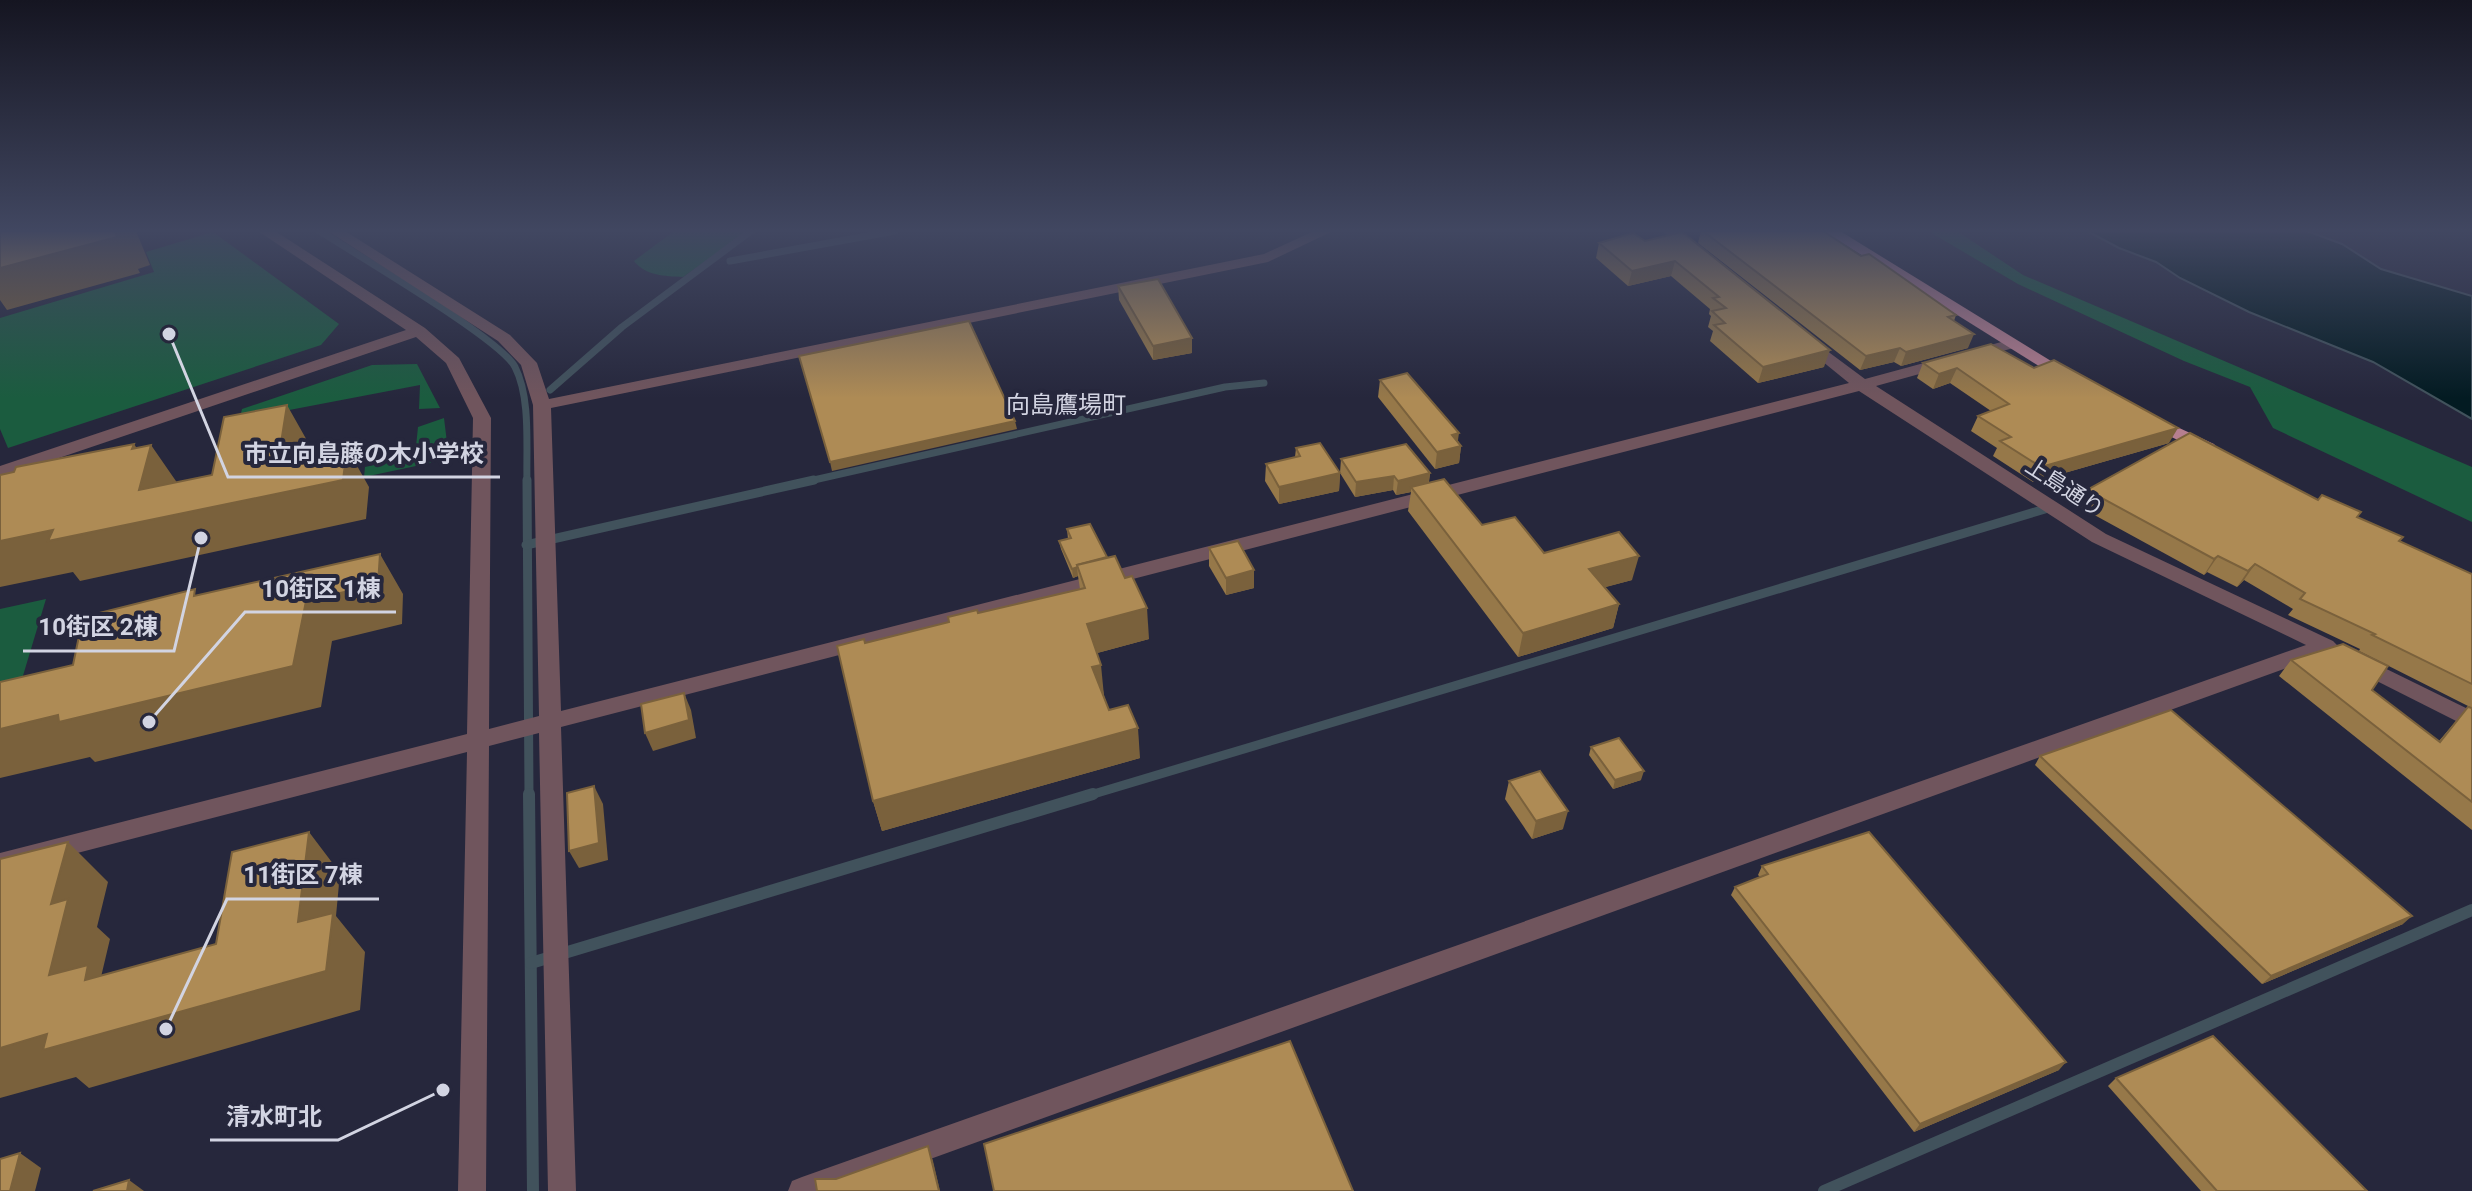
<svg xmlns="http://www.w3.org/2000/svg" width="2472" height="1191" font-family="Roboto,'Noto Sans JP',sans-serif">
<rect width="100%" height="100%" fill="#26273c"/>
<!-- green -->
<g fill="#1b5c3f">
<path d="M674,231H748L683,277C665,276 646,276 634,261Z"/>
<path d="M1928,231H1957L2023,275L2472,467V522L2273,428L2250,387L2184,361L2018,284Z"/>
<path d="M213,232L339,324L321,345L8,448L0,429V318L154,272L146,252Z"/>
<path d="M417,364L440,408L419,409L420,385L248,418L236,434L242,409L372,365Z"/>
<path d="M444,418L449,459L364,477L365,467L415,456L418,427Z"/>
<path d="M46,599L16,699L0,712V609Z"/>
</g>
<!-- water -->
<path fill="#031b22" stroke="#41525c" stroke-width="2" d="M2087,231H2307L2342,244L2381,269L2472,296V419L2373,362L2249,312L2180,278L2156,262L2119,248Z"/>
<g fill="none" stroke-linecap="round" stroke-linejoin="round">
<!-- stream-far2 -->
<g stroke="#41525c" stroke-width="7">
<path d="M320,231C355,254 501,339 515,367C531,398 526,448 527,482"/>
<path d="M730,261L895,231"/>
<path d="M550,390L622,327L751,231"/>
<path d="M805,482L1225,387L1264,383"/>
</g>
<!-- stream-far1 -->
<g stroke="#41525c" stroke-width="9">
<path d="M527,480L529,796"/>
<path d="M526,545L814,480"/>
<path d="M1087,796L2045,509"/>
</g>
<!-- stream -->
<g stroke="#41525c" stroke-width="12">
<path d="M529,794L533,1191"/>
<path d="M531,963L1093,794"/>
<path d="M1824,1191L2472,910"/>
</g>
<!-- minor -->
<g fill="#70555d" fill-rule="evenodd">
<path d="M258,231H275L425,328L459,358L491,418L489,729L539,716L533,405L521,365L498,341L328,231H345L510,335L537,363L549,399L1264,254L1314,231H1333L1268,262L551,408L561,711L1849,383L1801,344L1799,341L1807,336L1865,379L2005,341H2017V347L1876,386L2106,534L2333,641L2340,648L2337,653L2325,654L842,1191H788L792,1181L802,1177L2306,645L2092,542L1859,391L561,727L576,1191H548L539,733L489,746L486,1191H458L467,752L0,873V853L467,734L473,418L446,363L416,337L0,478V466L406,330Z"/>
<path d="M1662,231H1678L1702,251L1700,254H1690Z"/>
<path d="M2358,655L2472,711V729L2351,668L2347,663L2351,658Z"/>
</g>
<!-- major -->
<g fill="#b67f90" fill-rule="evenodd">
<path d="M1823,231H1840L2077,377L2075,381H2063Z"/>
<path d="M2151,415L2214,444L2217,448L2208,453L2202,452L2145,424L2142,420Z"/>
</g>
</g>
<!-- wall -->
<g fill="#967849">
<path d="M1701,231H1823L1861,256L1956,315L1954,321L1968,348L1901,366L1894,362L1860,370L1698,243Z"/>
<path d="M1682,232L1824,367L1758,383L1710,341L1713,331L1708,327L1711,316L1709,314L1710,309L1671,276L1628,286L1596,258L1599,243L1645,241Z"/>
<path d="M1118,286L1192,338V353L1153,360L1119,300Z"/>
<path d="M1991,344L2169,443L2033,482L1993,456L1997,448L1971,431L1978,416L1991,411L1950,383L1933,389L1917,378L1923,363Z"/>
<path d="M1380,380L1458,441L1461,446L1459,463L1435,469L1378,397Z"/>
<path d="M1296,448L1340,473L1339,491L1279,504L1265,481L1266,464L1295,457Z"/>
<path d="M1341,459L1430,473L1429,482L1482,525L1544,553L1632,580L1605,587L1619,604L1613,628L1518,657L1408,511L1411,492L1396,495L1393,490L1355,497L1340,473Z"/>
<path d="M2087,490L2357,517L2400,541L2472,574V708L2359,651L2360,649L2288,615L2293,609L2244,580L2237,587L2207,572L2204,575L2078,506Z"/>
<path d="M1067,529L1149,639L1097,653L1104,696L1109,710L1140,758L882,831L873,801L865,643L949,622L978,613L1080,589L1078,576L1073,578L1061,549L1059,541L1068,539Z"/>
<path d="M1209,548L1254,570V588L1226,595L1209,566Z"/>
<path d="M2291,660L2372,690L2439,741L2468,707L2472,708V830L2279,676Z"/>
<path d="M1591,747L1641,780L1613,789L1589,755Z"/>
<path d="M2040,756L2403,924L2262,984L2035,765Z"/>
<path d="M1509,781L1563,829L1532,839L1505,799Z"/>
<path d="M1762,866L2059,1070L1914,1132L1731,895L1735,887L1760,877L1758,875Z"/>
<path d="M2116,1078L2367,1191H2201L2108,1086Z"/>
</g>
<!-- shaded-wall -->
<g fill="#7a613c">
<path d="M121,231H136L150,265L138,269L140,273L7,310L0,300V268Z"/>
<path d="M1675,261L1671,276L1628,286L1632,271Z"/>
<path d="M1974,334L1968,348L1901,366L1906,352Z"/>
<path d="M1192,338V353L1153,360V346Z"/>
<path d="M1900,348L1894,362L1860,370L1866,356Z"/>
<path d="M1830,350L1824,367L1758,383L1763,367Z"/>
<path d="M1957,368L1950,383L1933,389L1939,374Z"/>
<path d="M287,405L309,444L304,488L347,448L369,487L366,519L80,581L73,572L0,587V541L139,490L132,449L134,444L146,462L151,445L178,484L278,462Z"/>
<path d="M1015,421L1017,429L832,471L830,462Z"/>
<path d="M2178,428L2169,443L2033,482L2041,467Z"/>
<path d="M1459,433L1457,447L1461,446L1459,463L1435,469L1437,452L1452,435Z"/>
<path d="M1340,473L1339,491L1279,504V487Z"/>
<path d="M1430,473L1428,487H1411V492L1396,495L1398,481Z"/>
<path d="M1394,476L1393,490L1355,497L1356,482Z"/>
<path d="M380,554L403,594L402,624L332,641L321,707L95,762L90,757L0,778V729L306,601Z"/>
<path d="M1639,556L1632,580L1584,593L1589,569Z"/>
<path d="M2218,556L2207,572L2204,575L2214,559Z"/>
<path d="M2255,564L2244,580L2237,587L2248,571Z"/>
<path d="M1077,567L1078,576L1073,578L1072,569Z"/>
<path d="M1254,570V588L1226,595V578Z"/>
<path d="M1619,604L1613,628L1518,657L1523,633Z"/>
<path d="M1147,608L1149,639L1090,655L1087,624Z"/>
<path d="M1101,665L1104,696L1092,667Z"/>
<path d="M684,693L691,710L696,738L653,751L645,733Z"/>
<path d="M1138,728L1140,758L882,831L873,801Z"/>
<path d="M1644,771L1641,780L1613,789L1615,780Z"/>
<path d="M594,786L603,804L608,860L579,868L569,851Z"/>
<path d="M1568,811L1563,829L1532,839L1536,821Z"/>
<path d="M309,832L340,873L336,916L365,952L360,1010L89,1088L76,1077L0,1098V1048L298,922Z"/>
<path d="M68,842L108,882L97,927L110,939L101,977L130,1003L49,975L51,904Z"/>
<path d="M2412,916L2403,924L2262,984L2271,976Z"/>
<path d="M2066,1062L2059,1070L1914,1132L1920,1124Z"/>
<path d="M928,1146L933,1161L940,1191H939Z"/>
<path d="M20,1153L41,1168L35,1191H10Z"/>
<path d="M129,1180L144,1191H127Z"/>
</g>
<!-- building -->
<g fill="#ae8b55" stroke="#7a613c" stroke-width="2">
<path d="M0,231H121L115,232L117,237L0,268Z"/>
<path d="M1703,231H1823L1861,256L1869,254L1956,315L1948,317L1974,334L1906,352L1900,348L1866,356Z"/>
<path d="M1682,232L1830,350L1763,367L1714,325L1725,323L1712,311L1726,308L1713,298L1719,297L1675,261L1632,271L1599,243L1633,233L1645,241Z"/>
<path d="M1158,279L1192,338L1153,346L1118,286Z"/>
<path d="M969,321L1015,421L830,462L799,356Z"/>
<path d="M1991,344L2034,368L2054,360L2178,428L2041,467L2000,441L2011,437L1978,416L2009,404L1957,368L1939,374L1923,363Z"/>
<path d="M1407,373L1459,433L1452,435L1461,446L1437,452L1380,380Z"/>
<path d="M287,405L278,462L347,448L343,480L48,541L53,530L0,541V475L14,472L16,467L134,444L132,449L151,445L139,490L212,475L224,417Z"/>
<path d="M2190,433L2318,500L2322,495L2361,512L2357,517L2403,537L2399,541L2472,574V684L2372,635L2375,634L2300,599L2305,593L2255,564L2248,571L2218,556L2214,559L2087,490Z"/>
<path d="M1320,443L1340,473L1279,487L1266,464L1300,456L1296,448Z"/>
<path d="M1406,444L1430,473L1398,481L1394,476L1356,482L1341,459Z"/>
<path d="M1444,479L1482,525L1515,517L1544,553L1619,532L1639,556L1589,569L1619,604L1523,633L1411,487Z"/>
<path d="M1090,524L1107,557L1077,565L1078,567L1072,569L1059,541L1071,538L1067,529Z"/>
<path d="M1238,541L1254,570L1226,578L1209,548Z"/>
<path d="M380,554L378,584L306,601L293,666L59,722L58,715L0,729V682L73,665L83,617L195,589L194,596Z"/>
<path d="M1115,556L1125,578L1132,576L1147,608L1087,624L1101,665L1092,667L1109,710L1128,705L1138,728L873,801L837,646L864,639L865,643L949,622L948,617L977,610L978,613L1085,588L1077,565Z"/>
<path d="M2343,644L2388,666L2372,690L2440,742L2468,707L2472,708V802L2291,660Z"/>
<path d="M684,693L689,720L645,733L641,704Z"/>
<path d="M2171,710L2412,916L2271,976L2040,756Z"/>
<path d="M1619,738L1644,771L1615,780L1591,747Z"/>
<path d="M1540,771L1568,811L1536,821L1509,781Z"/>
<path d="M594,786L599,843L569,851L567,793Z"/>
<path d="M309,832L298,922L333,913L326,971L43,1050L47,1034L0,1048V859L68,842L51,904L68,899L49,975L88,965L85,980L216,944L232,852Z"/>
<path d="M1869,832L2066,1062L1920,1124L1735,887L1768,874L1762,866Z"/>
<path d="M2213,1036L2367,1191H2217L2116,1078Z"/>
<path d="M1290,1041L1353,1191H994L984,1144Z"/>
<path d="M928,1146L939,1191H817L815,1179H836Z"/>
<path d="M20,1153L10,1191H0V1159Z"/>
<path d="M129,1180L127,1191H93Z"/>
</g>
<!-- sky -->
<linearGradient id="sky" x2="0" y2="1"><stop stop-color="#151521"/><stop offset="0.58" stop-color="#414761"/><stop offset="1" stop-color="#414761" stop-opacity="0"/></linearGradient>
<rect width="2472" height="398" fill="url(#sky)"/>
<g text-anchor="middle" stroke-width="8" stroke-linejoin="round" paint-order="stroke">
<!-- street labels -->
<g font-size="22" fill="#d2d4e2" stroke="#26273c">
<text transform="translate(2065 487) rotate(33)" y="8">上島通り</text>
</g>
<!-- neighbourhood labels -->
<g font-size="24" fill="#d2d4e2" stroke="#26273c">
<text x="1066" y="413">向島鷹場町</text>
</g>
</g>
<!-- callouts -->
<path fill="none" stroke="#d2d4e2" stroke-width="3" d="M169 334L228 477H500M149 722L245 612H396M201 538L174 651H23M166 1029L227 899H379M443 1090L338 1140H210"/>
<g fill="#d2d4e2" stroke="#26273c" stroke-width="3">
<circle cx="169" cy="334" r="8"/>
<circle cx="149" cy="722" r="8"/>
<circle cx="201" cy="538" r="8"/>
<circle cx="166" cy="1029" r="8"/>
<circle cx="443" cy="1090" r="8"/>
</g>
<g font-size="24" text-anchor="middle" font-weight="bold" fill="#d2d4e2" stroke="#26273c" stroke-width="8" stroke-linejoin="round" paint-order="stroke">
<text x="364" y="462">市立向島藤の木小学校</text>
<text x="321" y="597">10街区 1棟</text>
<text x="98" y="635">10街区 2棟</text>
<text x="303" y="883">11街区 7棟</text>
<text x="274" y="1125">清水町北</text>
</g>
</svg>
